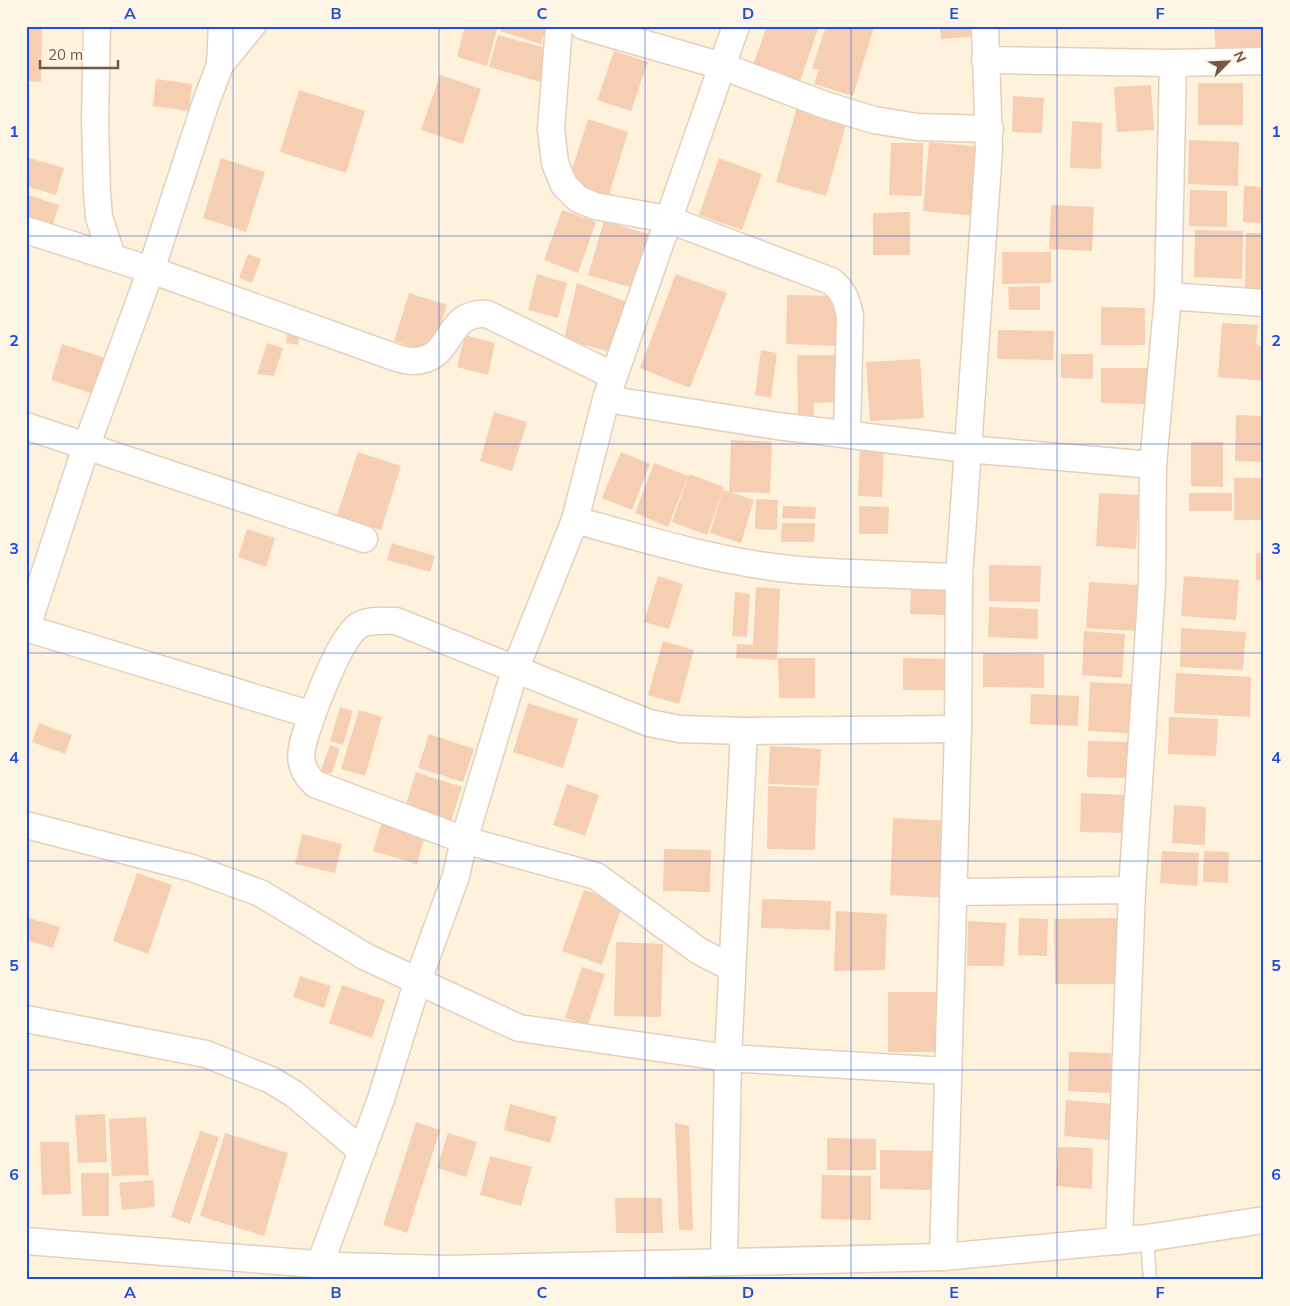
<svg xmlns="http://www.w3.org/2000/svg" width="1290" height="1306" font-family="Mulish,sans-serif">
<rect width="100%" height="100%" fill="#fef2dd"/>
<!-- building -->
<g fill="#f6ceb2">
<path d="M26,26H42L41,82L26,81Z"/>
<path d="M465,26H498L487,66L457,57Z"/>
<path d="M502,26H547L541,44L500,31Z"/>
<path d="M767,26H819L799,84L752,68Z"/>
<path d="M826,26L874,27L853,96L814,84L819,69H812Z"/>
<path d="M940,26H981L982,36L941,39Z"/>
<path d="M1214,26H1264V49L1216,51Z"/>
<path d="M498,35L549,49L540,82L489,67Z"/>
<path d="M614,51L648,62L631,111L597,100Z"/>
<path d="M440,75L481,89L463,144L421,130Z"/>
<path d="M156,79L192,84L189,111L153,106Z"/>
<rect x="1198" y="83" width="45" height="42"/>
<path d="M1151,85L1154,130L1117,132L1114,87Z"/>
<path d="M299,90L365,111L346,173L280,152Z"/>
<path d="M1013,96L1044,98L1042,133L1012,132Z"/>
<path d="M797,107L847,121L826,196L776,182Z"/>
<path d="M588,119L628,132L608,198L567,185Z"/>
<path d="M1072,121L1102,123L1101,169L1070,168Z"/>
<path d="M1189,140L1239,142L1238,186L1188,184Z"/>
<path d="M929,142L984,147L978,216L923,211Z"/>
<path d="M891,143H923L922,196L889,195Z"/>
<path d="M26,157L64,168L56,195L26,186Z"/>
<path d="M221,158L265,172L246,232L203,218Z"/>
<path d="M719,158L762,174L742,230L699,215Z"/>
<path d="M1244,186L1264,187V223L1243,222Z"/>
<path d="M1190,190L1227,191V227L1189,226Z"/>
<path d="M26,194L59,205L52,227L26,218Z"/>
<path d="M1051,205L1094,207L1092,251L1049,249Z"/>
<path d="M562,210L596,222L578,273L544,260Z"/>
<path d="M910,212V255H873V213Z"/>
<path d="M604,221L649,234L633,288L588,275Z"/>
<path d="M1195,230L1243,231L1242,279L1194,277Z"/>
<path d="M1246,233H1264V288H1245Z"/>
<path d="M1002,252H1051V283L1002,284Z"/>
<path d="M248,254L261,259L252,283L239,278Z"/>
<path d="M537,274L567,283L558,318L528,310Z"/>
<path d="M676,274L727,293L690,388L640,368Z"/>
<path d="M577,283L627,302L613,353L564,339Z"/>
<path d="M1040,286V310H1009L1008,287Z"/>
<path d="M409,293L447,305L431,353L394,341Z"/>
<path d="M787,295L841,296L840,346L786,344Z"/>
<path d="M1101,307L1145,308V345H1101Z"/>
<path d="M1222,323L1258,325L1256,344L1264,347V381L1218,377Z"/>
<path d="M998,330L1054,331L1053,360L997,359Z"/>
<path d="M287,334L299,336L298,345L286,343Z"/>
<path d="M465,335L495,343L488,375L457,367Z"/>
<path d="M267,343L283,348L274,376L257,374Z"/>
<path d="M62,344L108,359L96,395L51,380Z"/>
<path d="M761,350L777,353L771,398L755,395Z"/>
<path d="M1061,354H1093V379L1061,378Z"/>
<path d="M797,355H838V402L814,403V420H798Z"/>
<path d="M920,359L924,418L870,421L866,362Z"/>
<path d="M1101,368H1148L1147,404L1101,403Z"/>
<path d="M494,412L527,422L512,471L480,461Z"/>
<path d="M1236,415L1264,416V462L1235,461Z"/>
<path d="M731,440L772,442L770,493L729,492Z"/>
<path d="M860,441L884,442L882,497L858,496Z"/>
<path d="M1191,442H1223V487L1191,486Z"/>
<path d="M358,452L401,466L381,530L337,515Z"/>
<path d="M621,452L650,464L632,510L602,498Z"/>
<path d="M654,463L688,476L668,527L635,513Z"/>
<path d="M689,474L724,487L707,535L672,522Z"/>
<rect x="1234" y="478" width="30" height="42"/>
<path d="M723,490L754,500L741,543L710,533Z"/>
<path d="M1099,493L1139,495L1136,549L1096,546Z"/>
<rect x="1189" y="493" width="43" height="18"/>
<path d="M756,499L778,500L777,530L755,529Z"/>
<path d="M783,506L816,507L815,519L782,518Z"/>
<path d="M859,506L889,507L888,534H859Z"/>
<path d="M782,523H815L814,542H781Z"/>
<path d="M247,529L275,538L266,567L238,557Z"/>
<path d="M392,543L435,556L430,572L387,560Z"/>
<path d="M1256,553H1264V581L1256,580Z"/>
<path d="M989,565L1041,566L1040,602L989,601Z"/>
<path d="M658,576L683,584L669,629L644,622Z"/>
<path d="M1184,576L1239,580L1236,620L1181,616Z"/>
<path d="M1089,582L1139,585L1137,631L1086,628Z"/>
<path d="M756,587L780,589L777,660L736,658L737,644L753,645Z"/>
<path d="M911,589H947L946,615L910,614Z"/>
<path d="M735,592L750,594L747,637L732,636Z"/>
<path d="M989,607L1038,609V639L988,637Z"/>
<path d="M1181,628L1246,632L1243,670L1180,667Z"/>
<path d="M1084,631L1125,634L1122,678L1082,675Z"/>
<path d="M663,641L694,650L679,704L648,695Z"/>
<path d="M983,653L1044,654V688L983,687Z"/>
<path d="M778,658H815V698H779Z"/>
<path d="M903,658L954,659V690H903Z"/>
<path d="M1176,673L1251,677L1250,717L1174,713Z"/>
<path d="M1090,682L1131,684L1129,733L1088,731Z"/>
<path d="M1031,694L1079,696L1078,726L1030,724Z"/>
<path d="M528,703L578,719L563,768L513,752Z"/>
<path d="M340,707L353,711L343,745L330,741Z"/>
<path d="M359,710L382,717L365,776L341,769Z"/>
<path d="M1169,717L1218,719L1216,756L1168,754Z"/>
<path d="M39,723L72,735L65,754L32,742Z"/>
<path d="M429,734L474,749L463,782L418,768Z"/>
<path d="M1088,741L1132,742L1131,778L1087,777Z"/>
<path d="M330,745L340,749L332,773H320Z"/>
<path d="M770,746L821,749L819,786L768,784Z"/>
<path d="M416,772L462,787L451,821L405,807Z"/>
<path d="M567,784L599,795L585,836L553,825Z"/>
<path d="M768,786L817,788L815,850L767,849Z"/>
<path d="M1081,793L1125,795L1123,833L1080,832Z"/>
<path d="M1174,805L1206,807L1205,845L1172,843Z"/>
<path d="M893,818L950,821L947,898L890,895Z"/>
<path d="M382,822L425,836L417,864L373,851Z"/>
<path d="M302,834L342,844L335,873L295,864Z"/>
<path d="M664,849L711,850L710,892L663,891Z"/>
<path d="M1162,851L1199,853L1197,886L1160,883Z"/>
<path d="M1204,851L1229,852L1228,883L1203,882Z"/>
<path d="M137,873L172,885L148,954L113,941Z"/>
<path d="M584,890L623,903L602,965L562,951Z"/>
<path d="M762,899L831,901L830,930L761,928Z"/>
<path d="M836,911L887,914L885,970L834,971Z"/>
<path d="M26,917L60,927L53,948L26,940Z"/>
<path d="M1019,918L1048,919L1047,956L1018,955Z"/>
<path d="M1117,918L1118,984H1055L1054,919Z"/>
<path d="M968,921L1006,923L1004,966H967Z"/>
<path d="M616,942L663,944L661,1017L614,1016Z"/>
<path d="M582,967L605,974L588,1025L565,1018Z"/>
<path d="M300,976L331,986L324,1008L293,997Z"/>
<path d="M342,985L385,1000L372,1038L329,1023Z"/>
<rect x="888" y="992" width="50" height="60"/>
<path d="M1069,1052L1111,1053L1110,1093L1068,1091Z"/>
<path d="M1066,1100L1113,1104L1110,1140L1064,1136Z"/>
<path d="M510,1104L557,1117L550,1143L504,1130Z"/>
<path d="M105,1114L107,1162L78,1163L75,1115Z"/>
<path d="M146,1117L149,1175L112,1176L109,1119Z"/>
<path d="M416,1122L440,1130L407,1233L383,1225Z"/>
<path d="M675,1123L689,1126L693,1230H679Z"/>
<path d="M200,1131L219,1137L190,1224L171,1217Z"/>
<path d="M225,1133L288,1153L264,1236L200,1216Z"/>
<path d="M448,1133L477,1142L466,1177L437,1168Z"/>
<path d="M827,1138L876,1139V1170H827Z"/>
<path d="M40,1142H69L71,1194L42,1195Z"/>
<path d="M1058,1147L1093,1148L1092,1189L1056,1186Z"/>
<path d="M880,1150L935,1151L934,1190L880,1189Z"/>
<path d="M490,1156L532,1167L521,1206L480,1195Z"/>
<path d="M81,1173H109V1216H82Z"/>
<path d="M822,1175L871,1176V1220L821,1219Z"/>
<path d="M153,1180L155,1207L122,1210L119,1183Z"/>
<path d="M615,1198H662L663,1233H616Z"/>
</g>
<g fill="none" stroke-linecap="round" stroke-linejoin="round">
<!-- lane casing -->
<g stroke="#e5cfbc" stroke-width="15">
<path id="lane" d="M1147,1238L1150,1280"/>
</g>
<!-- street casing -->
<g stroke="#e5cfbc" stroke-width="29">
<g id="street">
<path d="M97,26L95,120L97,193L99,217L112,257"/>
<path d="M559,26L551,129L555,163L564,185L578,199L595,206L667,219L831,281C844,291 847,301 850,316L847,433"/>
<path d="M583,26L722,66L825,105L874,120L917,127L990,129"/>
<path d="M985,60L1173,63"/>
<path d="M220,65L222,26"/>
<path d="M26,230L151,270L394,357C400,359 407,361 413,361C455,361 443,311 487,314L614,376"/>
<path d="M1168,296L1173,63L1264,61"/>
<path d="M606,399L777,426L967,449L1153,465"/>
<path d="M26,426L364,539"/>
<path d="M575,520C648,540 722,563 798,570C852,574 905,575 959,577"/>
<path d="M26,628L312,715C320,694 341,638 358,626C369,619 384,621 396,621L649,723L680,729L744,731L958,729"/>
<path d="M26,630L86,447L151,270L206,102L220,65L252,26"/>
<path d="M312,715C304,741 291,762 315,784L464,840L596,876L699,951L732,968"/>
<path d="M26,825L192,868L260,893L366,957L519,1028L728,1058L947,1071"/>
<path d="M953,892L1132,890"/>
<path d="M26,1019L206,1054L271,1080L294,1094L362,1151"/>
<path d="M26,1241L340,1266L447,1269L943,1257L1147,1238L1264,1220"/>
<path d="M1119,1241L1132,890L1152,583L1153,465L1168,296L1264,303"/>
<path d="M943,1257L958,729L959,577L989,149L985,26"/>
<path d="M724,1262L728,1058L744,731"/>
<path d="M320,1264L381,1099L417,983L456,876L464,840L515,670L575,520L606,399L736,26"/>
</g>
</g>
<!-- lane -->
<use href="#lane" stroke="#fff" stroke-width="12"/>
<!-- street -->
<use href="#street" stroke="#fff" stroke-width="26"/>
</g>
<!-- grid -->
<path fill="none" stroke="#1d4ed8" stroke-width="1" stroke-opacity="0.55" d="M233,26V1280M439,26V1280M645,26V1280M851,26V1280M1057,26V1280M26,236H1264M26,444H1264M26,653H1264M26,861H1264M26,1070H1264"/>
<!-- border -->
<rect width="1290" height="1306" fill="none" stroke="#fff5e6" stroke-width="55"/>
<!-- north arrow -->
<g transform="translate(1228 62) rotate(66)" stroke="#fff5e6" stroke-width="4" paint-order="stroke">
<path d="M0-4L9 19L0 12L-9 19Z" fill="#765644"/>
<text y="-8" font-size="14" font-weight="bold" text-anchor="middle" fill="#765644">N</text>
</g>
<!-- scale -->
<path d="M40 60v8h78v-8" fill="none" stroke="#765644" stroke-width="2.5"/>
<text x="48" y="60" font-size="15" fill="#765644" stroke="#fff5e6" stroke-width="4" paint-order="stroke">20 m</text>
<rect x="28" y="28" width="1234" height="1250" fill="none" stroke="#1d4ed8" stroke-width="2"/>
<g font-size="16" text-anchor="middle" font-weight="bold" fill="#1d4ed8">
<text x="130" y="19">A</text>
<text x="336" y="19">B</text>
<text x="542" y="19">C</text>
<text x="748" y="19">D</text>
<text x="954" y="19">E</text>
<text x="1160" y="19">F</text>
<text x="14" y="137">1</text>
<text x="1276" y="137">1</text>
<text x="14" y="346">2</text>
<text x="1276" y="346">2</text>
<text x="14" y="554">3</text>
<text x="1276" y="554">3</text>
<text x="14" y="763">4</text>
<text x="1276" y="763">4</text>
<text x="14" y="971">5</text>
<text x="1276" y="971">5</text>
<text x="14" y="1180">6</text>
<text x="1276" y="1180">6</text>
<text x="130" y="1298">A</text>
<text x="336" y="1298">B</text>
<text x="542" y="1298">C</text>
<text x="748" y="1298">D</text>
<text x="954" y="1298">E</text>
<text x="1160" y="1298">F</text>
</g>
</svg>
